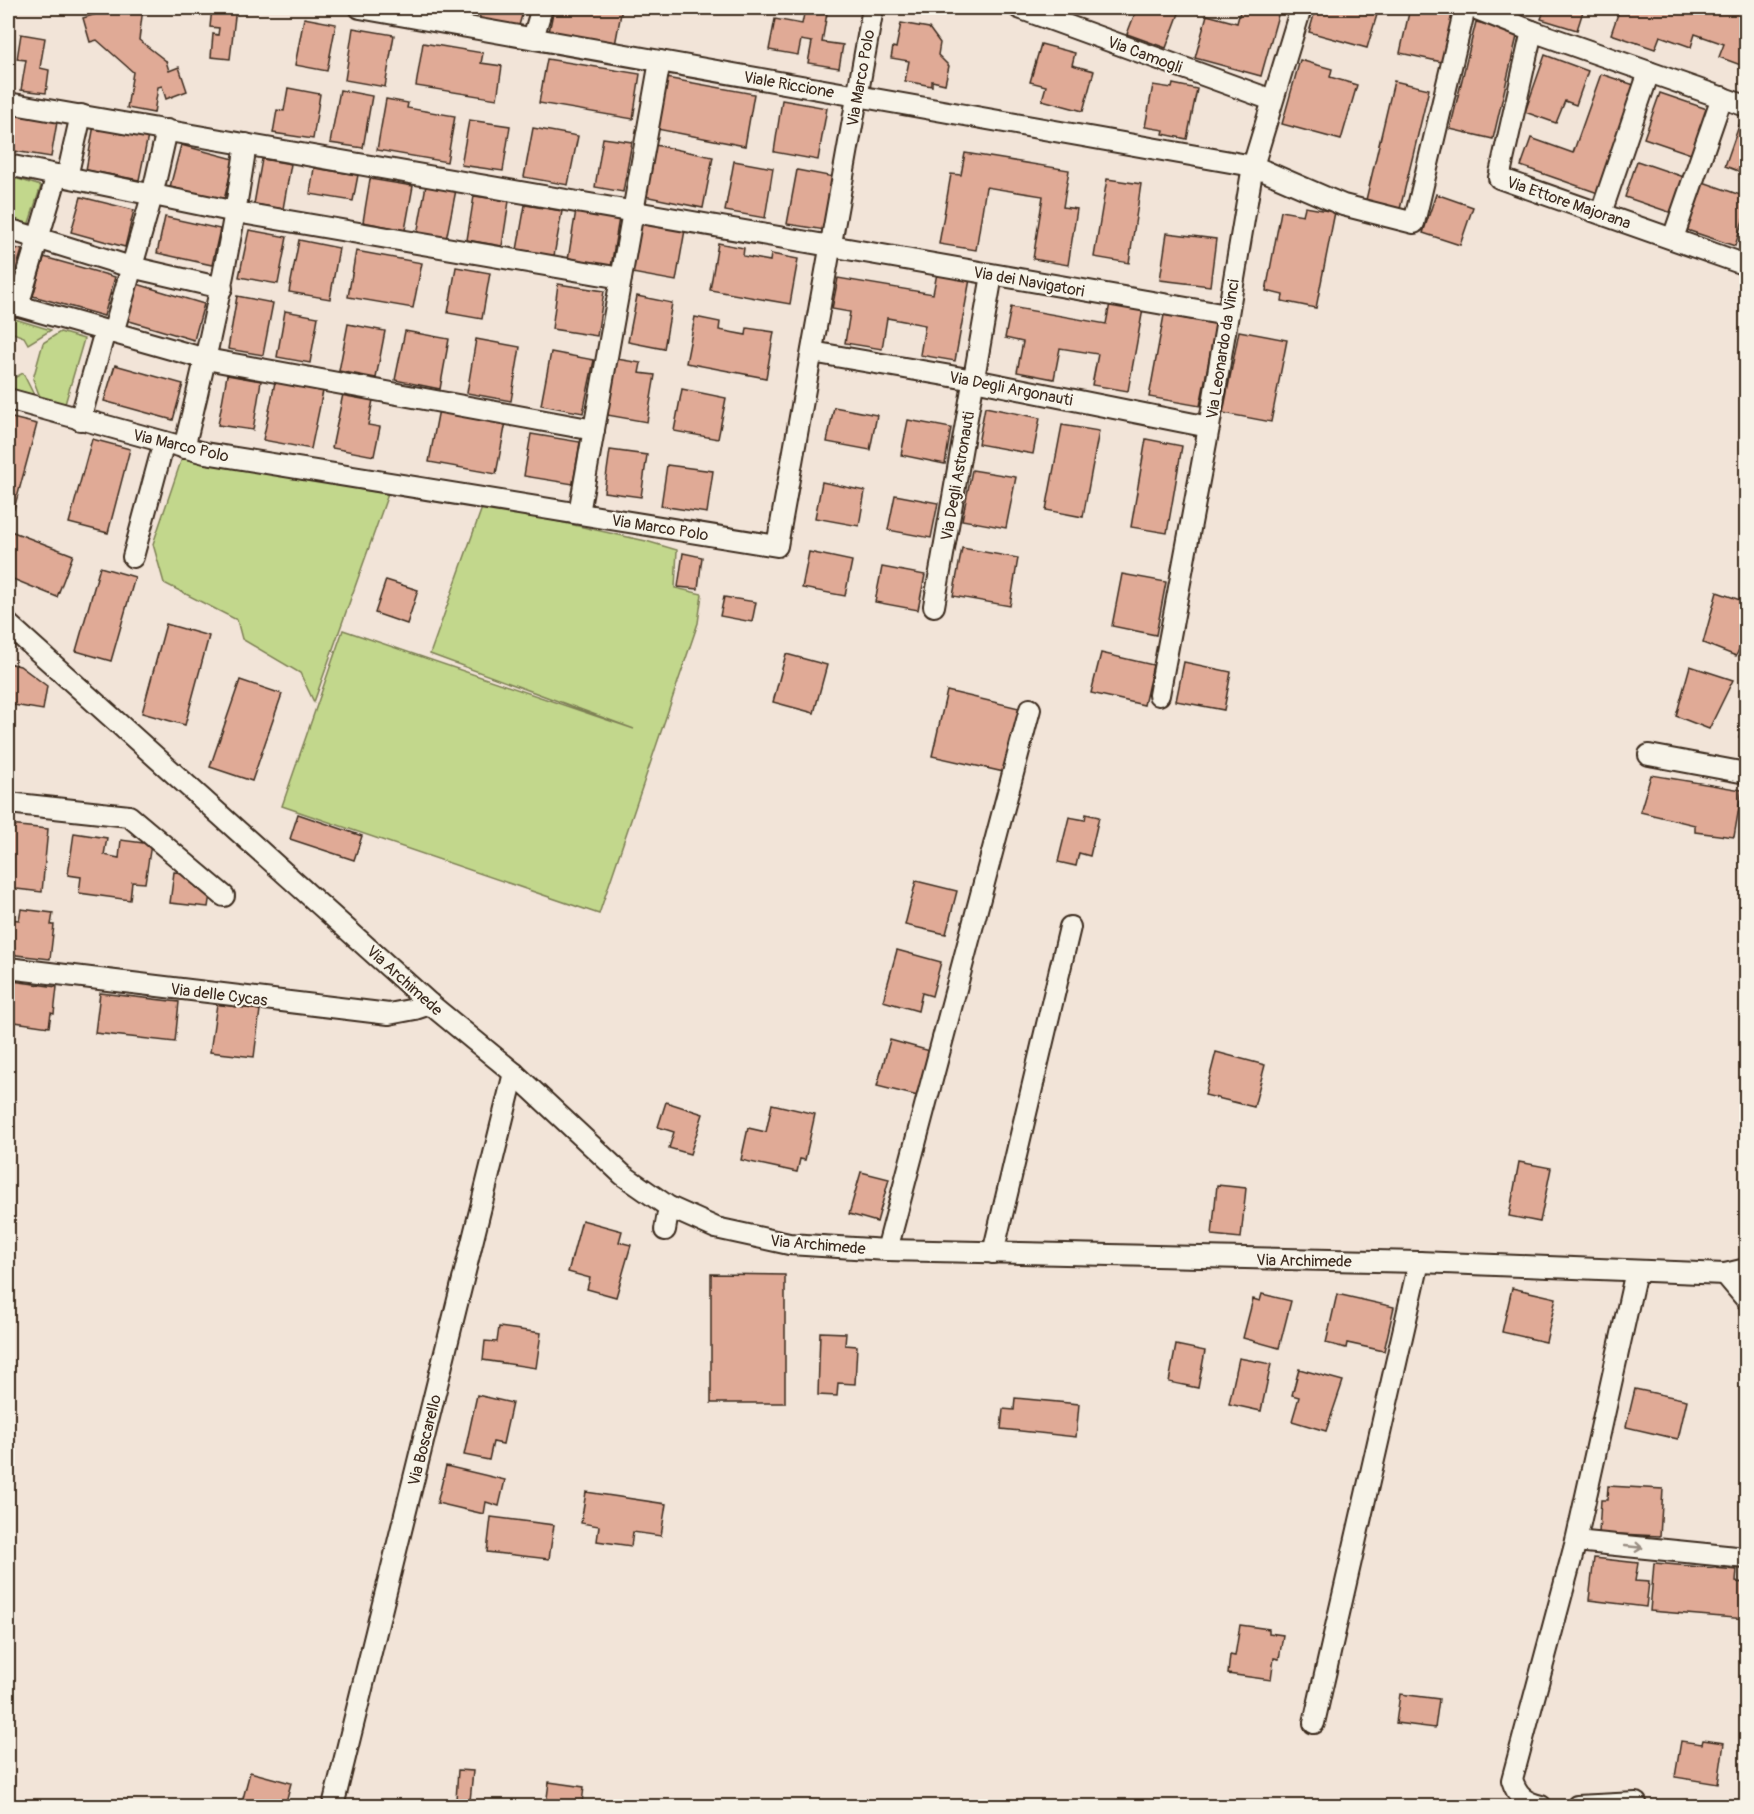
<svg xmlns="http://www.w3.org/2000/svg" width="1754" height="1814" font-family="Pangolin,sans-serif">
<rect width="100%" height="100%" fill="#f2e4d8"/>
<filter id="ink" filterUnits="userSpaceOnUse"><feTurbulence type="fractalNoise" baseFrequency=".0167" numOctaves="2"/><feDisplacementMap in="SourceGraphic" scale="12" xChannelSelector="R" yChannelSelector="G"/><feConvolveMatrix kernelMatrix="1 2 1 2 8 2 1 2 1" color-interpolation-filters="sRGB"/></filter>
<g filter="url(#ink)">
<!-- green -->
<g fill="#c2d78c" stroke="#7e8055" stroke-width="1.5">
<path d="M8,176L41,186L27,229L8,224Z"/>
<path d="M8,317L51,330L28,344L24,337L8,331Z"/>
<path d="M60,332L84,339L65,404L40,397L33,379L43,343Z"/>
<path d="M23,373L34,395L8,388V375L16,377Z"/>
<path d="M182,458L388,494L314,702L300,673L242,639L237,620L164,583L153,544Z"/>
<path d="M483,505L646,541L677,550L675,588L702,594L698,623L599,914L282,806L343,630L634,729L430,654Z"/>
</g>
<!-- building -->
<g fill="#e0aa96" stroke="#3b2a1e" stroke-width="1.5">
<path d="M118,8H143L139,40L166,61L169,71L179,67L187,91L166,99L162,86L158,87L154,113L127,108L133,72L97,40L90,42L83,18L106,11L117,13Z"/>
<path d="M212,8H236L230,59L211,57L213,34L218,35L219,28L210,27Z"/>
<path d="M427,8H459L458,14Z"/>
<path d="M482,8H524L518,29L479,19Z"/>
<path d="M554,8H622L615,45L549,32Z"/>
<path d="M734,8H755L754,11Z"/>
<path d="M1137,8H1181L1166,48L1127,34Z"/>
<path d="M1241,8H1280L1261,76L1195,58L1207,15L1237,23Z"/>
<path d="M1316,8H1379L1367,48L1309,32Z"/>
<path d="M1410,8H1454L1442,62L1400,53Z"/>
<path d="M1545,8H1584L1577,30L1541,19Z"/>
<path d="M1620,8H1744L1742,14L1746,15V67L1719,57L1724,44L1695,34L1691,47L1660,36L1655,49L1611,34Z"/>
<path d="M805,9L827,13L822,42L843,45L839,68L808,63L812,42L801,40L798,55L769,50L775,19L802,24Z"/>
<path d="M304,18L336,24L327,71L295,65Z"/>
<path d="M1476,22L1518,32L1493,139L1450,129Z"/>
<path d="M901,23L929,28L940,43L938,55L949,66L945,84L932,81V86L905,81L909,61L891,58L893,47L896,48Z"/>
<path d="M353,28L394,35L385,87L345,80Z"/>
<path d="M21,34L45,38L40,68L49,70L46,93L21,90L26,60L17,59Z"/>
<path d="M423,43L483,53L481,63L502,66L497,99L416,86Z"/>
<path d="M1041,44L1075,53L1072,65L1094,71L1083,111L1042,100L1046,86L1030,82Z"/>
<path d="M1545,55L1588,71L1576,105L1565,101L1556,123L1525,112Z"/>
<path d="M547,59L640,74L633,119L539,103Z"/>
<path d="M1300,60L1332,69L1330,77L1357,85L1341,140L1282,124Z"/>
<path d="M1601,74L1637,86L1598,193L1521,166L1531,138L1573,153Z"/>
<path d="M666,78L754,94L745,146L657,129Z"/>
<path d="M1394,81L1429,89L1400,209L1366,200Z"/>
<path d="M1173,84L1197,89L1187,139L1163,134L1164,130L1145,127L1153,85L1172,88Z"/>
<path d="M288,88L320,94L313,139L273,133L277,110L284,111Z"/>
<path d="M340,90L372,96L363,148L330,143Z"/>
<path d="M1660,93L1707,109L1691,154L1644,138Z"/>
<path d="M386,99L408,103L407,108L455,116L447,162L377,150Z"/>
<path d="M782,100L827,108L818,160L774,152Z"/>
<path d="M8,114L57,122L51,157L8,150Z"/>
<path d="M469,120L510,126L503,171L461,165Z"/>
<path d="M1741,120L1746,122V174L1725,166Z"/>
<path d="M94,125L148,136L139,180L86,170Z"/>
<path d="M533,128L578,136L568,185L524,177Z"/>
<path d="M603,138L632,142L623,192L595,187Z"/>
<path d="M181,145L234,159L224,200L170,187Z"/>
<path d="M655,145L713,157L703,208L644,196Z"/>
<path d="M965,153L1069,170L1063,207L1077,209L1068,265L1033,259L1043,196L986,187L976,250L939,244L951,174L961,175Z"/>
<path d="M262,159L291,164L283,209L254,204Z"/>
<path d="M734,161L773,168L765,218L725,211Z"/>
<path d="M1637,161L1684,177L1672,213L1625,197Z"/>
<path d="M314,168L358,175L353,201L310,194Z"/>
<path d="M797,170L834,177L825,230L787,224Z"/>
<path d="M370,179L413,186L405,230L363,222Z"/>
<path d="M1107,179L1141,184L1129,263L1094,257Z"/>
<path d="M1703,182L1746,197V211L1735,246L1687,230Z"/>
<path d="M426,185L456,190L446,240L417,235Z"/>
<path d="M1436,194L1473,207L1460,245L1423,233Z"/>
<path d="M474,196L509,201L502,246L467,240Z"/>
<path d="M81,197L134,210L125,247L71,232Z"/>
<path d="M525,205L562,211L554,256L517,250Z"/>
<path d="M1305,207L1335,212L1316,308L1282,301L1283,295L1266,291L1281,211L1303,215Z"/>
<path d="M576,210L619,218L611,267L568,260Z"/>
<path d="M165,217L220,229L212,265L157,253Z"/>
<path d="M641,223L685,230L676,281L632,273Z"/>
<path d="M249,230L287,237L278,284L239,277Z"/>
<path d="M1167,233L1216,239L1210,286L1160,280Z"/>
<path d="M299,240L339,248L330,299L289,292Z"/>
<path d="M718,243L744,248L743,256L770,261L771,254L798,259L790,304L710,290Z"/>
<path d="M8,246L22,250L10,289L8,288Z"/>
<path d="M356,251L422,263L413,308L348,297Z"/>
<path d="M44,257L115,277L104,316L33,296Z"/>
<path d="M456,267L490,273L482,319L448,313Z"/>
<path d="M937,273L970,279L955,361L920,355L925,325L887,318L882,349L845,343L850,312L832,309L838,278L933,294Z"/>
<path d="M137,284L204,304L194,340L126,320Z"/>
<path d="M558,284L604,291L597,336L552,329Z"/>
<path d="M237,296L273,303L263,355L228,349Z"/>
<path d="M637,296L672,303L664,349L628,342Z"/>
<path d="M1110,303L1143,309L1128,391L1092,385L1098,354L1060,348L1054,379L1017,372L1023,342L1005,338L1011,307L1106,324Z"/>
<path d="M285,311L318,317L310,363L277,357Z"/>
<path d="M1164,315L1216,324L1200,406L1149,397Z"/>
<path d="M695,317L720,322L719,330L746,335L747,328L774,332L766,378L686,363Z"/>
<path d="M348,324L385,331L376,378L339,371Z"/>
<path d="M405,331L449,339L440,389L395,380Z"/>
<path d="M1239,331L1287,340L1271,422L1223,413Z"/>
<path d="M476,339L520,347L511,401L467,393Z"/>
<path d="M551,352L594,360L583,413L541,405Z"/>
<path d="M617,359L641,363L639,373L655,375L647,422L607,415Z"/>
<path d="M115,365L183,384L173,420L104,401Z"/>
<path d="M227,375L261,381L253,430L218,425Z"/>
<path d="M275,382L323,391L311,449L263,440Z"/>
<path d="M682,389L726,398L718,439L674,431Z"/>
<path d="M343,394L373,400L368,425L380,427L374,456L332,448Z"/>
<path d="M834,407L877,415L870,450L827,442Z"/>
<path d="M985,407L1040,418L1033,454L978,444Z"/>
<path d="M439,409L506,422L496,474L429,462Z"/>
<path d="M8,417L37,424L14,509L8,507Z"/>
<path d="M908,420L951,428L945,464L901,455Z"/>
<path d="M1062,425L1099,431L1083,517L1046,510Z"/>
<path d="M531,434L580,442L573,484L524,476Z"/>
<path d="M92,439L130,449L108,533L69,523Z"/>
<path d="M1146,439L1182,446L1167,533L1131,527Z"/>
<path d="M610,450L647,455L641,497L604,492Z"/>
<path d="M667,465L713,471L707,513L661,506Z"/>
<path d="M972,470L1016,477L1006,528L962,520Z"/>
<path d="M822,482L865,491L859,526L815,518Z"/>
<path d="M895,495L938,503L931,538L888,530Z"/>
<path d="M8,530L73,555L57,597L8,577Z"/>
<path d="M962,548L1018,558L1010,606L953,596Z"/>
<path d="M809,552L852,561L845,596L802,588Z"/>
<path d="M683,553L702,557L698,589L678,587Z"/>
<path d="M100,567L135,577L111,661L76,651Z"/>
<path d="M882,567L925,575L918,610L875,602Z"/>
<path d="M1122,574L1166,582L1156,635L1112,626Z"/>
<path d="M386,580L418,590L407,624L375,613Z"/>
<path d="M1717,592L1746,602V634L1736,656L1703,643Z"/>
<path d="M724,597L756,602L752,622L720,616Z"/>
<path d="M166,624L209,636L185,725L142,713Z"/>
<path d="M1101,653L1153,665L1144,705L1091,693Z"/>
<path d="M786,654L827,665L814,713L773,702Z"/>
<path d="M1184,662L1231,672L1224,710L1176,701Z"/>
<path d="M8,663L20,666L47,686L43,710L8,704Z"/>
<path d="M1690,666L1733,680L1709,729L1676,716Z"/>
<path d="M240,680L282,694L252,781L210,767Z"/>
<path d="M947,691L1019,708L1004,772L932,756Z"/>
<path d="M1746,710V740L1739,737Z"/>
<path d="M1651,775L1742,790L1734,837L1695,832V825L1640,812Z"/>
<path d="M298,814L362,836L354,860L290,839Z"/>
<path d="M1086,814L1099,817L1090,856L1079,853L1076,866L1058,862L1069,817L1085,820Z"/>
<path d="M9,825L48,829L42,892L8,888Z"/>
<path d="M74,833L107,838L104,855L119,858L121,840L151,844L145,883L132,882L130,900L79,893L81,877L68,875Z"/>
<path d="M174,872L195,874L211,888L208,907L170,903Z"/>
<path d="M916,881L957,891L946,934L905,925Z"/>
<path d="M21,909L53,913L51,925H54L50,959L8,954V919L19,920Z"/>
<path d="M897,950L941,962L932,996L922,993L918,1011L883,1001Z"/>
<path d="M12,981L57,987L54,1014L51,1013L49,1027L8,1021Z"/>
<path d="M100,993L179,1002L175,1042L95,1033Z"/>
<path d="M217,1004L260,1010L254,1057L210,1052Z"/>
<path d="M890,1040L930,1051L918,1096L877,1086Z"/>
<path d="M1216,1052L1265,1065L1254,1107L1205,1095Z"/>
<path d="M666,1102L703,1114L690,1154L669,1148L674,1132L658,1127Z"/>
<path d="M772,1104L815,1114L805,1160L800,1159L797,1172L741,1160L748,1128L766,1132Z"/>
<path d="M1519,1162L1551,1168L1540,1222L1509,1216Z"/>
<path d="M861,1172L889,1179L877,1222L849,1214Z"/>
<path d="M1217,1185L1246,1188L1241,1238L1212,1235Z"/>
<path d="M582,1220L622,1231L619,1242L631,1245L616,1297L587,1289L590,1278L568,1272Z"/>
<path d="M711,1274L785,1275V1403H711Z"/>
<path d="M1512,1288L1556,1298L1546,1342L1502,1332Z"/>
<path d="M1262,1294L1291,1301L1279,1348L1243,1338L1253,1299L1260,1301Z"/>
<path d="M1337,1294L1394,1307L1384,1351L1347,1343L1346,1348L1326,1343Z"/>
<path d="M499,1327L541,1333L536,1368L483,1360L485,1341L497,1342Z"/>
<path d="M820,1332L846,1333L845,1345L857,1346L855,1384L838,1383L837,1396L818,1395Z"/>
<path d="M1176,1345L1205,1351L1198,1388L1169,1382Z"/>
<path d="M1239,1358L1271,1364L1261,1411L1229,1404Z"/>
<path d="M1299,1369L1343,1381L1326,1431L1292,1421L1299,1397L1292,1395Z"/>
<path d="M1635,1389L1687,1400L1678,1439L1626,1427Z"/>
<path d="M477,1395L512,1403L503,1444L493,1442L489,1460L464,1455Z"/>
<path d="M1015,1398L1079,1404L1076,1437L1001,1429L1003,1409L1014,1410Z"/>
<path d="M446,1466L505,1480L499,1506L486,1502L484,1514L437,1503Z"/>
<path d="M1608,1486L1663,1489L1660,1536L1599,1533L1601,1500H1607Z"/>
<path d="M586,1492L666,1504L661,1536L633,1532L631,1546L597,1541L599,1526L581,1523Z"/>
<path d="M491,1517L554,1525L549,1559L487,1552Z"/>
<path d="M1594,1558L1638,1563L1635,1581L1649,1582L1646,1607L1589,1600Z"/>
<path d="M1654,1563L1737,1570L1736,1582L1746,1583V1619L1650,1611Z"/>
<path d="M1240,1625L1269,1629V1633L1283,1635L1279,1659L1274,1658L1271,1680L1228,1674L1230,1655L1235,1656Z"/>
<path d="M1400,1694L1439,1699L1435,1728L1396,1723Z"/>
<path d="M1703,1740L1724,1743L1718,1784L1675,1777L1681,1741L1702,1744Z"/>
<path d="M458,1770L473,1771L470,1801L456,1800Z"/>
<path d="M250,1772L291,1783L285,1806H241Z"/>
<path d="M549,1782L584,1787L582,1803L569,1801L568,1806H546Z"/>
</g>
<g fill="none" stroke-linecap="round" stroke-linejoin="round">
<!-- minor casing -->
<g stroke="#3b2a1e" stroke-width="24">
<g id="minor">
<path d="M360,8L1253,166L1343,205L1414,223L1465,8"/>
<path d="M1019,8L1272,100"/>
<path d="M1474,8L1532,31L1746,106"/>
<path d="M1532,31L1499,178L1746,265"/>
<path d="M533,38L542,8"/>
<path d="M8,103C414,173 820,246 1227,315"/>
<path d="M8,165L236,212L621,278"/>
<path d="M67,177L81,115"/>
<path d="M1601,213L1649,72"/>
<path d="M8,229L131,267L222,288"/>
<path d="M1673,238L1722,97"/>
<path d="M8,303L206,359L594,430"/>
<path d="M18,306L57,175"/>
<path d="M113,333L152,196L167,130"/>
<path d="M812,352L974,380L1209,427"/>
<path d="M8,399L205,453L777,546L873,8"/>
<path d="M80,420L105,331"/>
<path d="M184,448C209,347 231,247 246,144"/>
<path d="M579,513L660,61"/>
<path d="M133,557L164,442"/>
<path d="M934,606L992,275"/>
<path d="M8,624L430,1004L514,1073L623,1175L669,1207L716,1228L789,1244L887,1250L1419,1262L1725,1274L1746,1269"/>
<path d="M1159,695L1209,427L1253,166L1301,8"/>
<path d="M1649,755L1746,773"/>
<path d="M8,803L129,816L224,896"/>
<path d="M8,968L389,1014L415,1009L430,1004"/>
<path d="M665,1230L669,1207"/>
<path d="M887,1250L1030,709"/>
<path d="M993,1253L1070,927"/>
<path d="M1725,1274L1746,1299"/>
<path d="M1576,1541L1746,1558"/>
<path d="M1314,1723L1419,1262"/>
<path d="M333,1806L514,1073"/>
<path d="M1541,1806C1524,1802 1517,1796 1512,1780L1576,1541L1636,1271"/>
<path d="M1577,1806L1636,1803"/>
</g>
</g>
<!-- minor -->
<use href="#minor" stroke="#f7f3e8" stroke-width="20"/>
</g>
<!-- one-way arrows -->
<defs><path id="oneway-shaft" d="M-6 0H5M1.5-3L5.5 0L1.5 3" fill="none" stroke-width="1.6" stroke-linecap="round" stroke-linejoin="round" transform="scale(1.5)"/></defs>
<use stroke="#998e83" href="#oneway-shaft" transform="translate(1634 1547) rotate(6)"/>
</g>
<g text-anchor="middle" stroke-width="4.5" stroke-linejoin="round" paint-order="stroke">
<!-- street labels -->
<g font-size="16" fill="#3b2a1e" stroke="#f7f3e8">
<text transform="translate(1145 54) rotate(20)" y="6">Via Camogli</text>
<text transform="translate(860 78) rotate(-80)" y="6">Via Marco Polo</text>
<text transform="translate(789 84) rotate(10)" y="6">Viale Riccione</text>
<text transform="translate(1569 202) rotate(19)" y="6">Via Ettore Majorana</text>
<text transform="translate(1029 281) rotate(10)" y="6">Via dei Navigatori</text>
<text transform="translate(1222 349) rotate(-81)" y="6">Via Leonardo da Vinci</text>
<text transform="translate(1011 388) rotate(11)" y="6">Via Degli Argonauti</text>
<text transform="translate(181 445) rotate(13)" y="6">Via Marco Polo</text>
<text transform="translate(957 476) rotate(-80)" y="6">Via Degli Astronauti</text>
<text transform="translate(660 527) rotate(9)" y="6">Via Marco Polo</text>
<text transform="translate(405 980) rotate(42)" y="6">Via Archimede</text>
<text transform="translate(219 994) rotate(7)" y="6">Via delle Cycas</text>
<text transform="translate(818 1244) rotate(5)" y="6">Via Archimede</text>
<text transform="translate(1304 1260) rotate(1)" y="6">Via Archimede</text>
<text transform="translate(424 1440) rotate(-76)" y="6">Via Boscarello</text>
</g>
</g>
<!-- margin -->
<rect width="1754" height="1814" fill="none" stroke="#f7f3e8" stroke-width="30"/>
<rect x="15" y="15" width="1724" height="1784" fill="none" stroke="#3b2a1e" stroke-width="2" filter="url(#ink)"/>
</svg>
